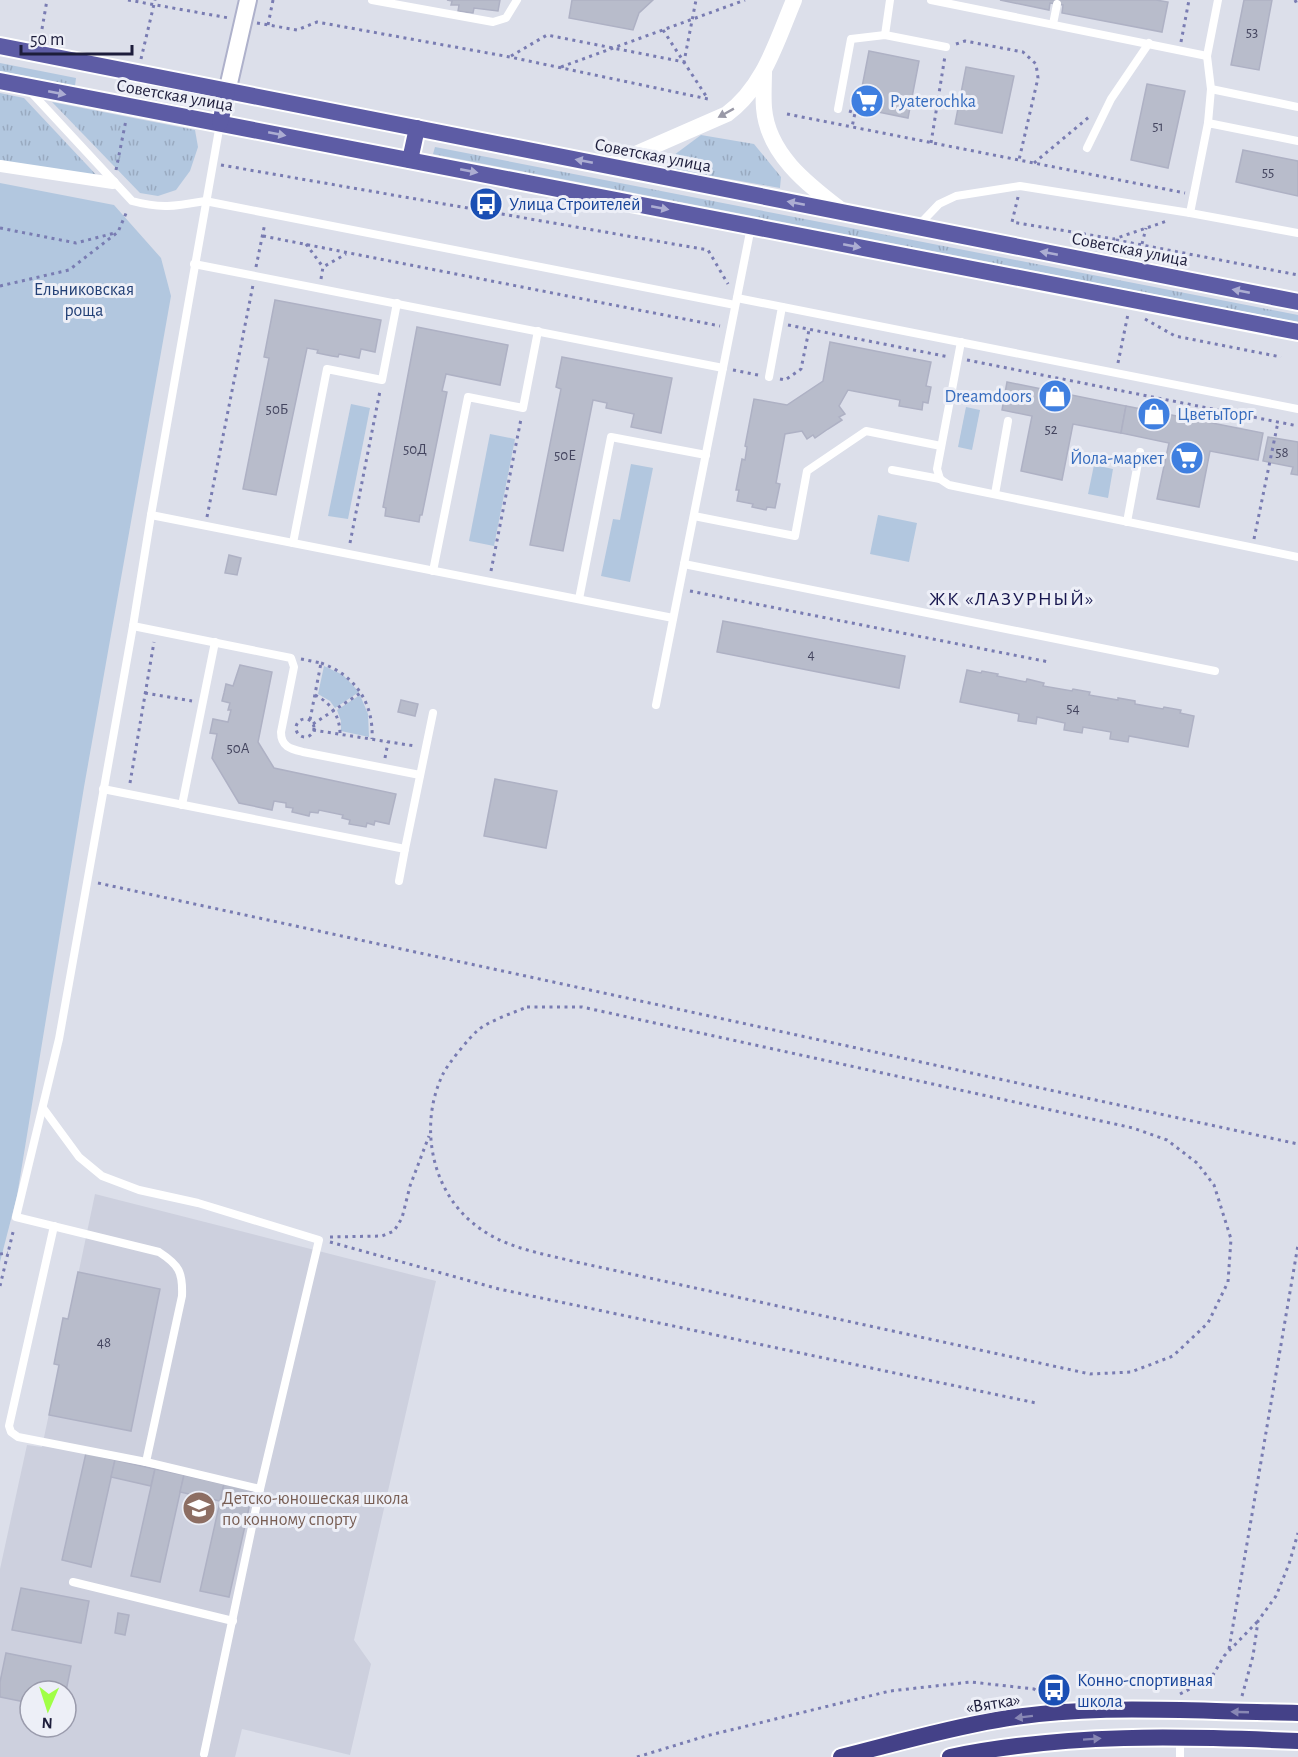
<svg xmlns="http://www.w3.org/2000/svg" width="1298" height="1757" font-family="'Alegreya Sans',sans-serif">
<defs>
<pattern id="grass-tufts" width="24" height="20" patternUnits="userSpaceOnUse" patternTransform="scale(1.5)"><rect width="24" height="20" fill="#b2c7df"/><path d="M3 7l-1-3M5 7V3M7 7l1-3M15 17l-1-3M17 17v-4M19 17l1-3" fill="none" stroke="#99aac0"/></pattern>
</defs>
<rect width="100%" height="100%" fill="#dcdfea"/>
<!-- built -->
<path fill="#cdd0de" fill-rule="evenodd" d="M95,1194L436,1281L354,1640L371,1664L350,1755L242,1729L235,1757H0V1569L27,1445L42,1447ZM30,1691H66V1727H30Z"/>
<!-- grass -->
<g fill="url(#grass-tufts)">
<path d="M0,63L76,78L75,86L0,71Z"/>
<path d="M0,93L24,98L101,180L0,160Z"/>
<path d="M52,102L195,130L198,147L190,171L176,190L158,196L140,193Z"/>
<path d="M701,135L754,144L781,177L780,188L667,168L670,158Z"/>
<path d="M435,147L1298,315V322L433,154Z"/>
</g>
<!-- park -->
<g fill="#b2c7df">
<path d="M0,183L114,205L161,258L171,296L84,787L17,1196L0,1262Z"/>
<path d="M351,404L370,408L348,519L328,516Z"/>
<path d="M966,407L980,410L972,450L958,447Z"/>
<path d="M490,434L515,439L494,546L469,541Z"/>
<path d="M631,464L653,468L630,582L601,576L613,519L620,520Z"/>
<path d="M1094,465L1113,469L1108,498L1088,494Z"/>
<path d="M878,515L917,523L909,562L870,554Z"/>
<path d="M324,666L343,675L359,692L335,708L330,701L318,694Z"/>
<path d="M360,695L368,714L369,737L341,731V721L337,710Z"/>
</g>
<!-- building -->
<g fill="#b8bccb" stroke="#aeb1c4" stroke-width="1.5">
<path d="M447,0H500L498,11L474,8L473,13L458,11L459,5H451L452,1Z"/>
<path d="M572,0H653L639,13L633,30L569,18Z"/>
<path d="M1000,0H1156L1168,2L1162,32L1062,13L1063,5L1050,3L1049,10Z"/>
<path d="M1244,0H1272L1259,70L1231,65Z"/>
<path d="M869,51L919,61L908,118L858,108Z"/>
<path d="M966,67L1014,76L1002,133L955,124Z"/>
<path d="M1147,84L1185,91L1168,168L1131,160Z"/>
<path d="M1243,150L1298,161V196L1236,182Z"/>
<path d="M275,300L381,320L375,352L361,349L359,358L339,354L338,357L332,356L317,353L318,350L307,348L276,495L243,489L269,358L264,357Z"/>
<path d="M417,327L508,345L500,385L446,374L442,391L447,392L422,515H420L419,522L385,516L386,508L383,507Z"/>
<path d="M830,342L931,362L926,386L931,387L928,403L923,402L922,410L899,406L900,400L848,390L839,406L845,414L839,417L842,420L828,429L815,438L813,435L807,439L802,431L785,434L776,483L780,484L775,508L767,507L766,510L752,507L753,504L737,501L739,490H736L742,459L745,460L747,447L745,446L754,399L787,405L823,381Z"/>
<path d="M562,357L672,378L661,433L631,427L634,414L606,408L607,403L593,400L563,551L530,545L561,389L556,387Z"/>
<path d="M1007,382L1126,406L1121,433L1073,424L1062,480L1021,471L1032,416L1002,410Z"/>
<path d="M1126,406L1263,433L1258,460L1210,451L1199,507L1157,499L1169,443L1121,433Z"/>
<path d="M1268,437L1298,442V475L1291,474L1293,467L1263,461Z"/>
<path d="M229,555L241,558L237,575L225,573Z"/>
<path d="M723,621L905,656L899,688L717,652Z"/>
<path d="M240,665L272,672L258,742L274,768L396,794L389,824L375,821L374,825L367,823L366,827L349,824L350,820L342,818L343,815L319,810L318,813L310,812L309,816L292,812L293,808L286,807V803L274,801L272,810L239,803L212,758L217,734L210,733L213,719L228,722L231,710H228L230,703L222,701L224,693L226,684L233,686Z"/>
<path d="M967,670L981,673L982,671L998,674L997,676L1026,682L1027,679L1044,683L1043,686L1072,691L1073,689L1090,692L1089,695L1118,700V698L1135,701V704L1163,709L1164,707L1181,710L1180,713L1194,716L1188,747L1129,736L1128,742L1110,739L1111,732L1083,727L1082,733L1064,730L1065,723L1037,717L1036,724L1018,721L1019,714L960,702Z"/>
<path d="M401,700L418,704L415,716L398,712Z"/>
<path d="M495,779L557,791L546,848L484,836Z"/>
<path d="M78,1272L160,1289L131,1431L49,1415L59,1365L54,1364L63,1318L68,1319Z"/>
<path d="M86,1453L115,1460L91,1567L62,1560Z"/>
<path d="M115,1460L155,1469L151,1486L111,1477Z"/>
<path d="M155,1469L184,1475L160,1582L131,1576Z"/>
<path d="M184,1475L224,1484L220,1501L180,1492Z"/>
<path d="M224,1484L253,1490L229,1597L200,1591Z"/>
<path d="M21,1588L89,1601L81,1643L12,1630Z"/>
<path d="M118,1613L129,1615L125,1635L115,1633Z"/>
<path d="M6,1653L71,1666L66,1691H30V1703L0,1697V1682Z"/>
</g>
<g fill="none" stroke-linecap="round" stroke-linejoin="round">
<!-- secondary casing -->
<g stroke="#aeb1cb" stroke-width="20">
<path id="secondary" d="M227,92L248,0"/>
</g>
<!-- primary casing -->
<g stroke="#fff" stroke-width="20">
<g id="primary">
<path d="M0,46L1298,302"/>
<path d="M0,81L1298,332"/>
<path d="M220,123L227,92"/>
<path d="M410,160L417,128"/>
</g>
</g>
<!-- trunk casing -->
<g stroke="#fff" stroke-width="20">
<g id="trunk">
<path d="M841,1757C893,1744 944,1729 997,1720C1069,1707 1143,1709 1216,1711C1243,1712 1271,1712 1298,1713"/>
<path d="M950,1757C1067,1733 1180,1736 1298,1741"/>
</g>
</g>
<!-- path -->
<g stroke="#797cb2" stroke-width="3" stroke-dasharray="3 4.5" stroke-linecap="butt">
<path d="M128,0L229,18"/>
<path d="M1295,0L1298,6"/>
<path d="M257,23L297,30L317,22L510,57L708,99"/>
<path d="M268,25L273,0"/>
<path d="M42,29L47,0"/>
<path d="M663,30L708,99"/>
<path d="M1181,42L1189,0"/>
<path d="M956,44L965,41L1023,52L1036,64L1038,78L1019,160"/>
<path d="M511,56L547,35L684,62L696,0"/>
<path d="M141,59L155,0"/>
<path d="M561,67L745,0"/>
<path d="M849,111L855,113L852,127"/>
<path d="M787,114L1185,193"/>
<path d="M931,143L945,56"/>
<path d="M1034,163L1089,117"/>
<path d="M221,165L708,250L728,284"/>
<path d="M116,170L126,120"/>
<path d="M1018,197L1012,222L1114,239L1167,221"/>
<path d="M0,228L76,243L115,233"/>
<path d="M263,236L720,326"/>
<path d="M1116,240L1298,275"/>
<path d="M306,244L323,267"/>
<path d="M1142,244L1146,228"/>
<path d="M256,267L265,223"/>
<path d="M321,279L323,267L346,254"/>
<path d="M0,286L69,270L118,232L127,211"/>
<path d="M1145,319L1175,336L1281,357"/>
<path d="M788,325L949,357"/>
<path d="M967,360L1298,426"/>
<path d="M1118,363L1128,314"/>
<path d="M733,370L758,375"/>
<path d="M780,379L785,380L801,369L809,330"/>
<path d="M207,517L253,285"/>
<path d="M1254,539L1278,422"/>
<path d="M350,543L380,391"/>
<path d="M491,571L521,419"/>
<path d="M690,591L1049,662"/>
<path d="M301,659L321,663L310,720"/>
<path d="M321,663C355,675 374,703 372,739"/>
<path d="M145,693L192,701"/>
<path d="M315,695C331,703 340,716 340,734"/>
<circle cx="305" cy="728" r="9"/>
<path d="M313,724L362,692"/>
<path d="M313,730L415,746"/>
<path d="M385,758L388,742"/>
<path d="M130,783L154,642"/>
<path d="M98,883L1298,1144"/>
<path d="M527,1007H582L1133,1128L1167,1140L1197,1163L1214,1185L1231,1239L1228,1282L1208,1323L1173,1356L1131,1372L1090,1374L576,1262C541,1253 503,1248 474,1224C430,1189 419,1123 443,1074C447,1065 469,1038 477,1031C488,1021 513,1013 527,1007Z"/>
<path d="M330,1237L382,1236L394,1231L402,1218L410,1186L429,1136"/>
<path d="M330,1242L499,1289L1036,1403"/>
<path d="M0,1254L8,1253"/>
<path d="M0,1286L14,1228"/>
<path d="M1229,1649L1298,1245"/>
<path d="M1180,1694L1207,1680L1213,1675L1224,1656L1258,1621"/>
<path d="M1242,1696L1253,1656L1258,1621L1276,1596L1289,1564L1298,1533"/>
<path d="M637,1757L706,1736L890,1691L971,1682L1034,1689L1046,1698"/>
</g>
<!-- service -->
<g stroke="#fff" stroke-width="8">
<path d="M372,0L493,22L506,18L517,0"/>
<path d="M931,0L1207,56"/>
<path d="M1053,24L1057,4"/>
<path d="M885,35L890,0"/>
<path d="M1211,89L1298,107"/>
<path d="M29,90L132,201C161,209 176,206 205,201L735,305"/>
<path d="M838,109L851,39L885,35L946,47"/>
<path d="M1208,123L1211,89L1207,56L1218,0"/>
<path d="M1087,148L1111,99L1149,43"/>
<path d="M1190,213L1208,123L1298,141"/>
<path d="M918,226L939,204L956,196L1020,186L1190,213L1298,233"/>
<path d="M194,264L723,368"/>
<path d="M737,298L1298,409"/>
<path d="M961,342L937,469L940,479L949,485L1298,557"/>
<path d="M769,377L782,307"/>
<path d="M892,470L940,479"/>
<path d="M995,494L1008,421"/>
<path d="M151,515L293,543L327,369L382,380L397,303"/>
<path d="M694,516L795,536L807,471L866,431L941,446"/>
<path d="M1127,522L1140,452"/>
<path d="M293,543L673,618"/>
<path d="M684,564L1215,671"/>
<path d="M433,571L468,397L523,408L538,331"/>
<path d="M579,599L611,437L706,455"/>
<path d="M133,626L291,658L294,667L281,732C281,747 291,749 303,752L420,775"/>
<path d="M656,705L751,227"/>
<path d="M103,789L405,849L433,713"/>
<path d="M182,805L215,642"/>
<path d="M399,881L405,849"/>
<path d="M43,1108L79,1157L102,1176L139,1190L198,1203L319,1240L260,1489"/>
<path d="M54,1226L9,1426L11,1432L18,1437L146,1462L260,1489L204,1754"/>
<path d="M146,1462L182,1296C183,1272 179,1265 159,1252L16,1217L59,1039L133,626L151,515L220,124"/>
<path d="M73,1582L233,1621"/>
<path d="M1180,1738V1757"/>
</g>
<!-- pedestrian -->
<path stroke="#fff" stroke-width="12" d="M0,166L113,183"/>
<!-- tertiary -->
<g stroke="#fff" stroke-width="16">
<path d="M764,71C764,83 763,96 764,108C768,156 810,186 845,213"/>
<path d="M608,166L727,114C764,87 777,40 794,0"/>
</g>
<!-- secondary -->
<use href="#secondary" stroke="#fff" stroke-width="16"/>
<!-- primary -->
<use href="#primary" stroke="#5d5ca5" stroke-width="16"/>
<!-- trunk -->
<use href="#trunk" stroke="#444188" stroke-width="16"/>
</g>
<!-- one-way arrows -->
<defs><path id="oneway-solid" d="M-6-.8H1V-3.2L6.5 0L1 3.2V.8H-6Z" transform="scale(1.5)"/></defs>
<g fill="#acadd2">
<use href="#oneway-solid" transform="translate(57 93) rotate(11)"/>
<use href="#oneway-solid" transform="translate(277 134) rotate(11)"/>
<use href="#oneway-solid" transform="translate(584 161) rotate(-169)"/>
<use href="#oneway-solid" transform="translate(469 171) rotate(11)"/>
<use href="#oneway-solid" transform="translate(796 203) rotate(-169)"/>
<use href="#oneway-solid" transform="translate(660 208) rotate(11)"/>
<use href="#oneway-solid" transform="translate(852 246) rotate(11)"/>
<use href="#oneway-solid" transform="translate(1049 253) rotate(-169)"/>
<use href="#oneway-solid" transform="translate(1241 291) rotate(-169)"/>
</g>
<use fill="#9999a7" href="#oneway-solid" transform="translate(726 113) rotate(151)"/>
<g fill="#8887b4">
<use href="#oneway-solid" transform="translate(1240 1712) rotate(-178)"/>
<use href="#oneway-solid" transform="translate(1024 1717) rotate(173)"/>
<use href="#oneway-solid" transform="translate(1092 1739) rotate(-4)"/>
</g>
<!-- icons -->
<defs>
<g id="supermarket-disc" transform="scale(1.725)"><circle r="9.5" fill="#3f7fe0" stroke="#edeff7"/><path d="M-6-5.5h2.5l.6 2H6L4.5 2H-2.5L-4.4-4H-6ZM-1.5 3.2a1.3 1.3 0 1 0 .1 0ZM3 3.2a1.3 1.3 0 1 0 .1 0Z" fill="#fff"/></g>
<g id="bus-disc" transform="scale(1.725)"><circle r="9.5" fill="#1a4fb4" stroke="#edeff7"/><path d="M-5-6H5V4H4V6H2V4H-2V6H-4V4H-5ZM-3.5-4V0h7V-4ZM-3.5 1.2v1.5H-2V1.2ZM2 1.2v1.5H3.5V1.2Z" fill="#fff"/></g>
<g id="shop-disc" transform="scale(1.725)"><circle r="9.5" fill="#3f7fe0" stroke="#edeff7"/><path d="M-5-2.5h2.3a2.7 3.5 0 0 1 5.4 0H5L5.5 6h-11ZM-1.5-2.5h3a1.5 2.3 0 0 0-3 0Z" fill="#fff"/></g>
<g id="school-disc" transform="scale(1.725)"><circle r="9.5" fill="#8d6e63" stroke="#edeff7"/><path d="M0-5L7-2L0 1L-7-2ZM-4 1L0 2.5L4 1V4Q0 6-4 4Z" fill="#fff"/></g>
</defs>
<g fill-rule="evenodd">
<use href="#supermarket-disc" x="867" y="101"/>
<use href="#bus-disc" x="486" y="204"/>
<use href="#shop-disc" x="1055" y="396"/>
<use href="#shop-disc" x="1154" y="414"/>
<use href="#supermarket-disc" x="1187" y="458"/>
<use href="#school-disc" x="199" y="1508"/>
<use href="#bus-disc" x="1054" y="1690"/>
</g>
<g text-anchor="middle" stroke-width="6" stroke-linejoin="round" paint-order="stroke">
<!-- number labels -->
<g font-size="15" fill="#44455f">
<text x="1252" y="37">53</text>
<text x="1158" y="131">51</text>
<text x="1268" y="177">55</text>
<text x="277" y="414">50Б</text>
<text x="1051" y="434">52</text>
<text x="415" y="454">50Д</text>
<text x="1282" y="457">58</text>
<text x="565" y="460">50Е</text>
<text x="811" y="659">4</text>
<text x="1073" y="713">54</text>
<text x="238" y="753">50А</text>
<text x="104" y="1347">48</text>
</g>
<!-- street labels -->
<g font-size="18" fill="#1d1d3b" stroke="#edeff7">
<text transform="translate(175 95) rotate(10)" y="6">Советская улица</text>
<text transform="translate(653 155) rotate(11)" y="6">Советская улица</text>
<text transform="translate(1130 249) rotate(11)" y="6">Советская улица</text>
<text transform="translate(993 1703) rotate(-9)" y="6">«Вятка»</text>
</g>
<!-- shop labels -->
<g font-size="18" fill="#366cbe" stroke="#edeff7" text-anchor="start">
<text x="890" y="107">Pyaterochka</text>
<text x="1032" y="402" text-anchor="end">Dreamdoors</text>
<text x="1177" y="420">ЦветыТорг</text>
<text x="1164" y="464" text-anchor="end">Йола-маркет</text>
</g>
<!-- transit labels -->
<g font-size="18" fill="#164399" stroke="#edeff7" text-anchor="start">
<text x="509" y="210">Улица Строителей</text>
<text x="1077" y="1686">Конно-спортивная<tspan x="1077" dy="21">школа</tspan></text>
</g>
<!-- park labels -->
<g font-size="18" fill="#234076" stroke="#edeff7">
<text x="84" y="295">Ельниковская<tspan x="84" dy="21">роща</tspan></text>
</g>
<!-- education labels -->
<g font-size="18" fill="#785e54" stroke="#edeff7" text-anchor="start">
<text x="222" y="1504">Детско-юношеская школа<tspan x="222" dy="21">по конному спорту</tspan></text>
</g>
<!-- neighbourhood labels -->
<g font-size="20" letter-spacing="1.5" fill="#18174f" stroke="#edeff7">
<text x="1012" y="605">ЖК «ЛАЗУРНЫЙ»</text>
</g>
</g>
<!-- north arrow -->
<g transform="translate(48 1709) rotate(183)"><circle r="28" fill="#edeff7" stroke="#9a9bac" stroke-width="1.5"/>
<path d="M0-4.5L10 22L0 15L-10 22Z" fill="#a0ff46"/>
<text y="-9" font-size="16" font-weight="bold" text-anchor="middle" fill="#1d1d3b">N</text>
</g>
<!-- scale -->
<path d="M21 45v9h111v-9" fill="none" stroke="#1d1d3b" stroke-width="3"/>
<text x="30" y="45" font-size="18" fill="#1d1d3b" stroke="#edeff7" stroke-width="4.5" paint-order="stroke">50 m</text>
</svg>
